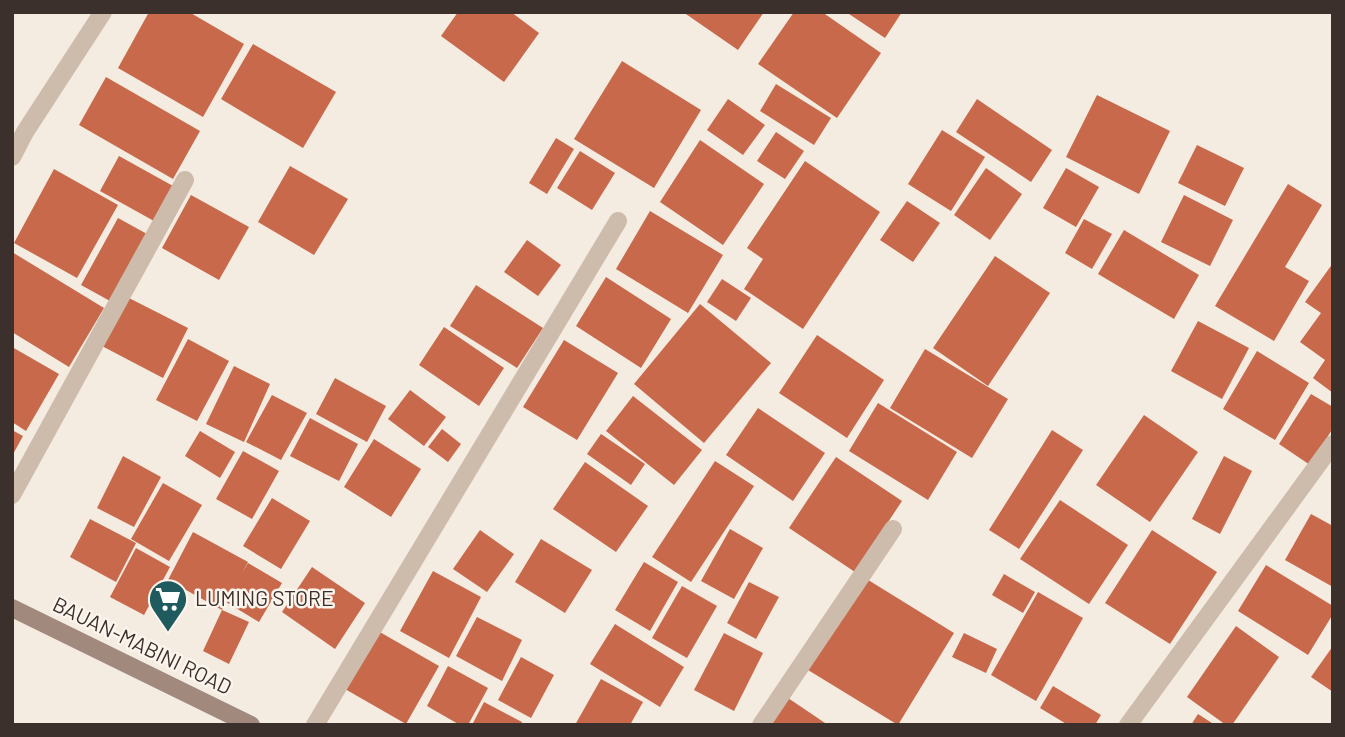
<svg xmlns="http://www.w3.org/2000/svg" width="1345" height="737" font-family="Barlow,sans-serif">
<rect width="100%" height="100%" fill="#f4ebe1"/>
<!-- building -->
<g fill="#c8694b">
<path d="M149,12H189L244,44L203,117L118,68Z"/>
<path d="M458,12H511L539,33L504,82L441,36Z"/>
<path d="M683,12H764L738,50Z"/>
<path d="M794,12H822L881,53L837,118L758,64Z"/>
<path d="M846,12H902L885,38Z"/>
<path d="M253,44L336,92L303,148L221,99Z"/>
<path d="M622,61L701,110L654,188L574,139Z"/>
<path d="M106,77L200,131L173,179L79,125Z"/>
<path d="M776,84L831,118L814,145L760,111Z"/>
<path d="M1097,95L1170,131L1139,194L1066,157Z"/>
<path d="M728,99L765,125L743,155L707,130Z"/>
<path d="M977,99L1052,150L1031,182L956,132Z"/>
<path d="M942,130L985,157L951,211L908,184Z"/>
<path d="M776,132L804,151L785,179L757,161Z"/>
<path d="M556,138L574,149L547,194L529,183Z"/>
<path d="M700,140L764,184L723,245L660,202Z"/>
<path d="M1197,145L1244,168L1225,206L1178,183Z"/>
<path d="M580,151L615,173L592,210L557,188Z"/>
<path d="M119,156L173,186L154,221L100,191Z"/>
<path d="M805,161L880,212L803,329L744,289L763,259L747,248Z"/>
<path d="M290,166L348,199L314,255L258,222Z"/>
<path d="M986,168L1022,194L990,240L954,215Z"/>
<path d="M1066,168L1099,187L1076,227L1043,208Z"/>
<path d="M54,169L118,205L77,278L14,243Z"/>
<path d="M1288,184L1322,205L1285,267L1309,281L1274,341L1215,306Z"/>
<path d="M191,195L249,227L219,280L162,248Z"/>
<path d="M1184,195L1233,220L1210,266L1161,242Z"/>
<path d="M907,201L940,223L913,262L880,240Z"/>
<path d="M650,211L723,255L688,313L616,269Z"/>
<path d="M118,218L147,234L110,301L81,285Z"/>
<path d="M1084,219L1112,234L1092,269L1065,253Z"/>
<path d="M1124,230L1199,275L1174,319L1098,274Z"/>
<path d="M527,240L561,265L538,296L504,272Z"/>
<path d="M12,252L104,308L69,367L12,332Z"/>
<path d="M995,256L1050,293L988,386L933,348Z"/>
<path d="M1333,263V393L1313,378L1325,360L1300,342L1321,313L1305,302Z"/>
<path d="M606,277L671,319L641,368L576,326Z"/>
<path d="M722,279L751,298L736,321L707,302Z"/>
<path d="M476,285L543,328L517,368L450,326Z"/>
<path d="M125,296L188,328L163,378L100,345Z"/>
<path d="M700,304L771,363L704,443L634,384Z"/>
<path d="M1198,321L1249,348L1222,399L1171,371Z"/>
<path d="M444,327L504,368L479,406L419,365Z"/>
<path d="M817,335L884,380L847,438L779,393Z"/>
<path d="M188,339L229,361L197,421L156,400Z"/>
<path d="M564,340L618,373L577,440L523,407Z"/>
<path d="M12,347L59,374L26,431L12,422Z"/>
<path d="M925,349L1008,399L972,458L890,408Z"/>
<path d="M1257,351L1309,383L1275,440L1223,409Z"/>
<path d="M234,366L270,384L244,442L206,424Z"/>
<path d="M335,378L386,406L367,442L316,414Z"/>
<path d="M410,390L446,417L424,446L388,419Z"/>
<path d="M1311,394L1333,407V428L1310,465L1279,444Z"/>
<path d="M272,395L307,413L281,460L246,442Z"/>
<path d="M633,396L702,450L674,485L606,431Z"/>
<path d="M878,403L957,452L928,500L849,451Z"/>
<path d="M758,408L825,453L793,501L726,455Z"/>
<path d="M1144,415L1198,452L1150,522L1096,485Z"/>
<path d="M310,418L358,444L339,481L290,456Z"/>
<path d="M442,429L461,444L448,462L428,447Z"/>
<path d="M12,430L23,436L12,456Z"/>
<path d="M1052,430L1083,450L1019,549L989,530Z"/>
<path d="M200,431L235,452L220,478L185,456Z"/>
<path d="M601,434L645,464L631,485L587,454Z"/>
<path d="M374,439L421,469L391,517L344,487Z"/>
<path d="M243,451L279,471L252,519L216,499Z"/>
<path d="M123,456L161,477L134,527L97,508Z"/>
<path d="M1224,456L1252,471L1220,534L1192,519Z"/>
<path d="M836,457L902,501L855,572L789,528Z"/>
<path d="M715,461L754,486L691,582L652,557Z"/>
<path d="M585,462L648,506L616,552L553,509Z"/>
<path d="M163,483L202,505L169,561L131,539Z"/>
<path d="M272,498L310,521L281,569L243,546Z"/>
<path d="M1060,500L1128,545L1089,604L1020,559Z"/>
<path d="M1311,514L1333,526V587L1285,560Z"/>
<path d="M90,519L136,543L116,582L70,557Z"/>
<path d="M730,529L763,548L734,599L701,581Z"/>
<path d="M480,530L514,554L487,592L453,569Z"/>
<path d="M1152,530L1217,572L1170,644L1105,603Z"/>
<path d="M193,532L248,562L242,573L248,563L282,583L259,622L226,602L222,610L168,580Z"/>
<path d="M541,539L592,570L565,613L515,582Z"/>
<path d="M136,548L170,567L144,615L110,597Z"/>
<path d="M644,562L678,582L650,631L615,610Z"/>
<path d="M1266,565L1333,606V614L1308,655L1238,611Z"/>
<path d="M312,567L365,603L335,649L282,612Z"/>
<path d="M433,571L481,597L449,658L400,631Z"/>
<path d="M1004,574L1035,592L1023,613L992,595Z"/>
<path d="M865,578L954,633L898,725L808,670Z"/>
<path d="M749,582L779,597L756,639L727,623Z"/>
<path d="M682,586L717,606L687,658L652,638Z"/>
<path d="M1038,592L1083,618L1036,701L991,675Z"/>
<path d="M222,610L249,622L229,664L203,651Z"/>
<path d="M477,617L522,640L502,681L456,656Z"/>
<path d="M615,624L684,667L660,707L590,664Z"/>
<path d="M1236,626L1279,657L1232,725H1226L1187,697Z"/>
<path d="M378,631L439,666L406,724L345,689Z"/>
<path d="M724,633L763,653L734,711L694,690Z"/>
<path d="M964,633L997,649L986,673L952,657Z"/>
<path d="M1333,646V692L1311,677Z"/>
<path d="M521,657L554,675L531,718L498,700Z"/>
<path d="M448,666L488,688L468,725H460L427,706Z"/>
<path d="M601,679L643,702L630,725H575Z"/>
<path d="M1053,686L1101,715L1095,725H1068L1040,708Z"/>
<path d="M788,698L828,725H771Z"/>
<path d="M484,702L522,722L521,725H472Z"/>
<path d="M1198,714L1215,725H1191Z"/>
</g>
<g fill="none" stroke-linecap="round" stroke-linejoin="round">
<!-- street -->
<g stroke="#cdbbac" stroke-width="18">
<path d="M12,157L25,132L103,12"/>
<path d="M12,495L185,180"/>
<path d="M315,725L618,221"/>
<path d="M761,725L893,529"/>
<path d="M1128,725L1333,444"/>
</g>
<!-- secondary -->
<path stroke="#a18a7d" stroke-width="18" d="M12,608L251,725"/>
</g>
<!-- icons -->
<defs>
<g id="supermarket-pin" transform="scale(2.0125)"><path d="M0 17L-7.5 6A9.5 9.5 0 1 1 7.5 6Z" fill="#1f5a5e" stroke="#fbf5ee"/><path d="M-6-5.5h2.5l.6 2H6L4.5 2H-2.5L-4.4-4H-6ZM-1.5 3.2a1.3 1.3 0 1 0 .1 0ZM3 3.2a1.3 1.3 0 1 0 .1 0Z" fill="#fff"/></g>
</defs>
<g fill-rule="evenodd">
<use href="#supermarket-pin" x="168" y="599"/>
</g>
<g text-anchor="middle" stroke-width="5" stroke-linejoin="round" paint-order="stroke">
<!-- poi labels -->
<g font-size="21" fill="#3b302b" stroke="#fbf5ee" text-anchor="start">
<text x="195" y="606">LUMING STORE</text>
</g>
<!-- street labels -->
<g font-size="21" fill="#3b302b" stroke="#fbf5ee">
<text transform="translate(142 646) rotate(26)" y="7">BAUAN-MABINI ROAD</text>
</g>
</g>
<!-- border -->
<rect width="1345" height="737" fill="none" stroke="#3b302b" stroke-width="28"/>
</svg>
